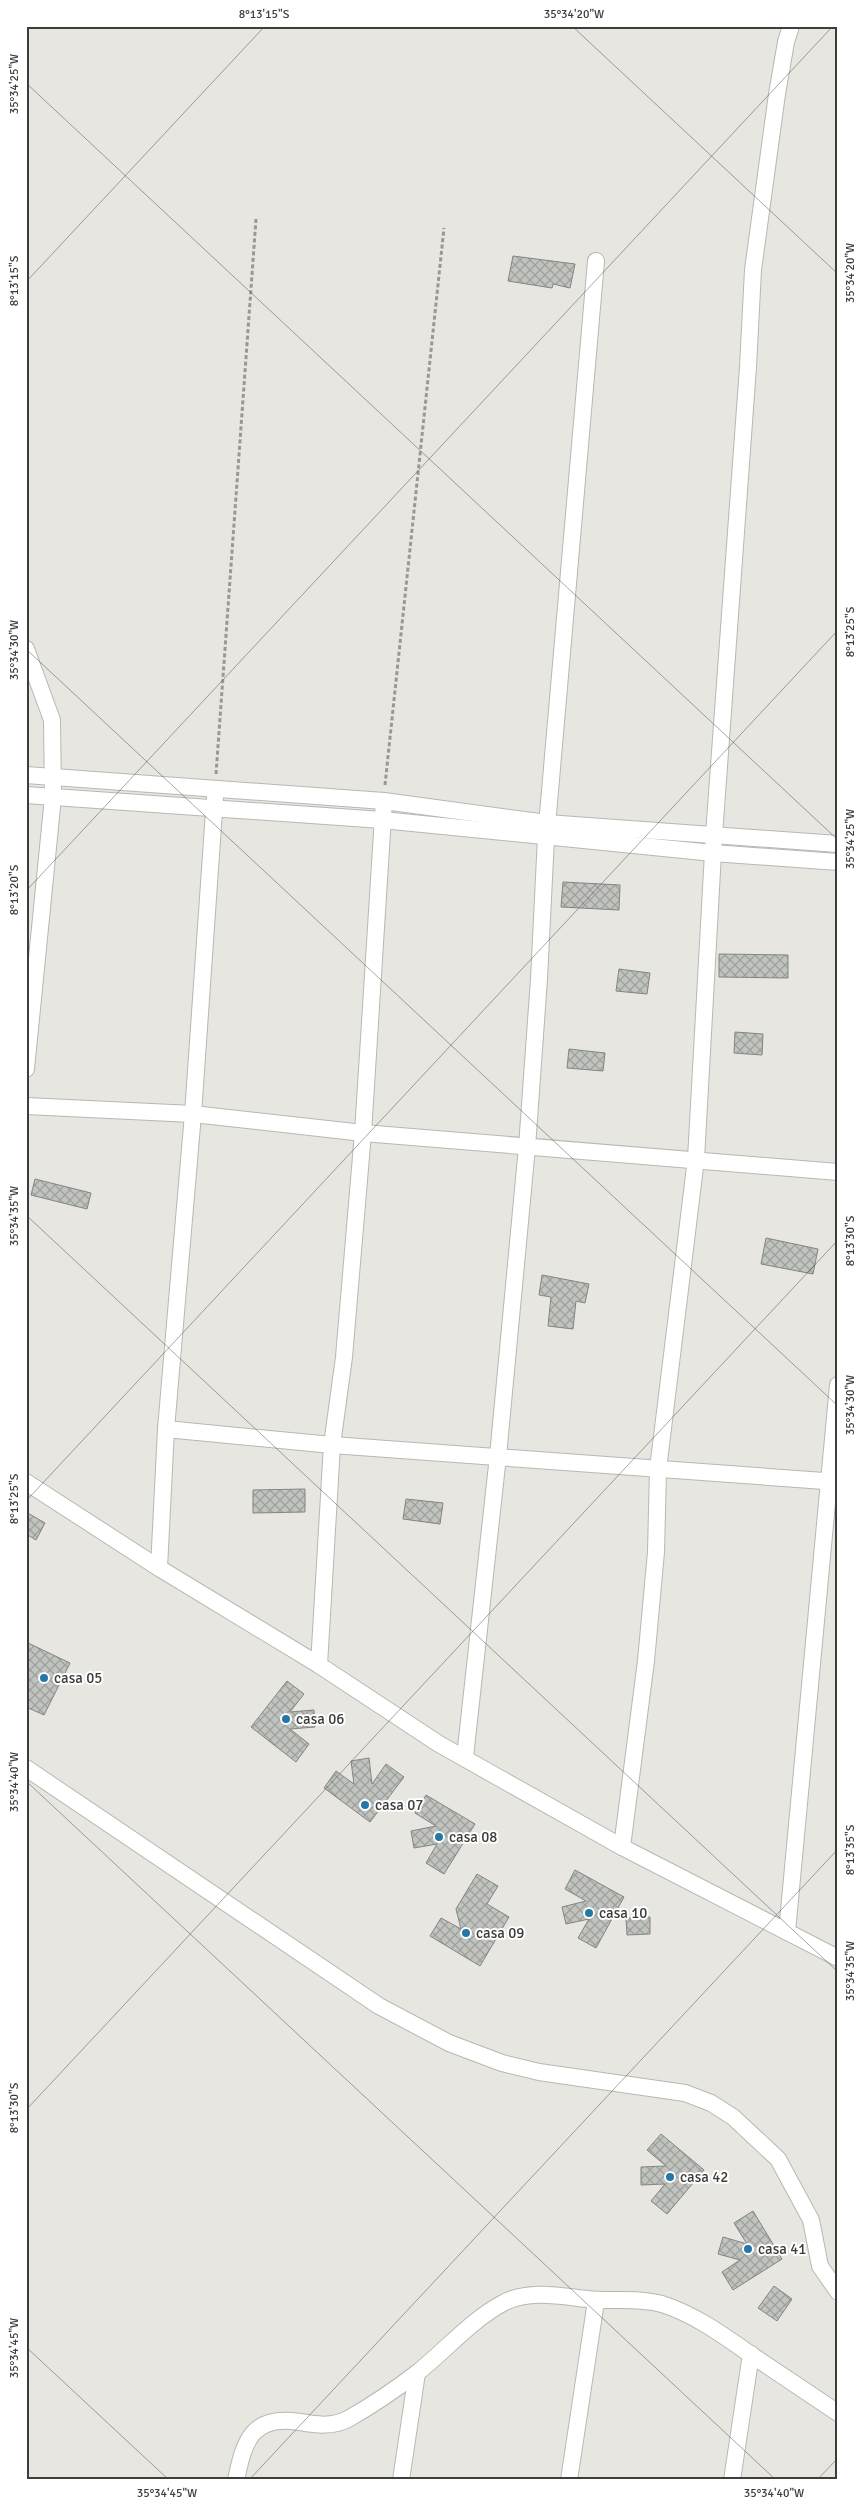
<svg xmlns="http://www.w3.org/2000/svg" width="864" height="2506" font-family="Signika,sans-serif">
<defs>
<pattern id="building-cross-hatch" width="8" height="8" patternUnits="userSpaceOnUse" patternTransform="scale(1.25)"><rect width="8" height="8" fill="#c0c3be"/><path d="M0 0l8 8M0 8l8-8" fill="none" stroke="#9da09c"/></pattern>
</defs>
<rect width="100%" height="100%" fill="#e7e6e0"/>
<!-- building -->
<g fill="url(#building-cross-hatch)" stroke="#838581">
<path d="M513,256L575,264L570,288L553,284L552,288L508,281Z"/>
<path d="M563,882L620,885L619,910L561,907Z"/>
<path d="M719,954L788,955V978L719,977Z"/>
<path d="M619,969L650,973L647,994L616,991Z"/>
<path d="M735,1032L763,1034L762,1055L734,1053Z"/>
<path d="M569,1049L605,1053L603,1071L567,1068Z"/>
<path d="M35,1179L91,1193L87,1209L31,1195Z"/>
<path d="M766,1238L818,1249L813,1274L761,1264Z"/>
<path d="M542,1275L589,1284L585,1303L576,1301L573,1329L548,1326L551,1297L539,1295Z"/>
<path d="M305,1489V1512L253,1513V1490Z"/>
<path d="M406,1499L443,1503L440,1524L403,1519Z"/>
<path d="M26,1512L45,1523L36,1540L26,1534Z"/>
<path d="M26,1642L70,1663L44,1715L26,1707Z"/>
<path d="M287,1681L304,1694L290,1712L314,1710L315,1727L290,1729L309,1744L296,1762L251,1727Z"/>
<path d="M369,1758L372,1784L386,1764L404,1777L370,1822L324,1788L336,1771L354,1784L351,1761Z"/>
<path d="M426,1795L475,1824L444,1874L426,1863L437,1844L414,1848L411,1831L436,1826L415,1813Z"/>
<path d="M575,1870L624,1897L596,1948L578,1938L589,1919L566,1924L562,1907L586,1901L565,1889Z"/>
<path d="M477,1874L498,1886L487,1904L509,1917L480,1966L430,1936L441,1918L461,1929L456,1909Z"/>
<path d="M650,1917V1934L627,1935L626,1918Z"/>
<path d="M661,2134L704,2170L667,2214L651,2201L665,2184L641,2185V2167L666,2166L647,2150Z"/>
<path d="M753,2211L782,2259L733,2290L722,2272L740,2260L718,2254L723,2237L747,2244L734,2223Z"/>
<path d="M774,2286L792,2299L777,2321L758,2308Z"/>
</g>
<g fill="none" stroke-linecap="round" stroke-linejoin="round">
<!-- minor casing -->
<g stroke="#b8b8b3" stroke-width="18">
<g id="minor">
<path d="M26,649L52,720L53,797L26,1069"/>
<path d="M26,775L384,801L547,823L838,844"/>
<path d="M26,795L382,820L713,853L838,862"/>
<path d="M26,1106L193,1114L363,1133L838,1172"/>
<path d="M166,1429L332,1445L838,1482"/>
<path d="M26,1482L159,1568L319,1665L439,1744L622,1847L838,1958"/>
<path d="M159,1568L166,1429L193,1114L215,797"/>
<path d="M319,1665L332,1445L344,1357L363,1133L384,801"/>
<path d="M465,1757L498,1456L527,1147L539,979L546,837L596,261"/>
<path d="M26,1768L379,2006L449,2043L502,2063L539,2072L685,2093L711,2103L733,2117L778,2159L811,2220L820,2266L838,2292"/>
<path d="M622,1847L646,1661L656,1552L658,1469L696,1159L714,835L748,367L753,270L777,94L786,42L791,26"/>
<path d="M787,1932L838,1385"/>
<path d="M236,2480C244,2441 252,2414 300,2422C317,2425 332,2427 348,2419C371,2406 396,2389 417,2373C446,2350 472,2319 505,2302C530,2290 560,2296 587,2299C612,2302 637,2297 662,2304C696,2315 724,2336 753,2356C781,2375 810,2394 838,2413"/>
<path d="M401,2480L417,2373"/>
<path d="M569,2480L596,2301"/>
<path d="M732,2480L751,2354"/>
</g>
</g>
<!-- path -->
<g stroke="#999894" stroke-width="3" stroke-dasharray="4 2.5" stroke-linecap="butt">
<path d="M216,774L256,219"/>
<path d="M385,785L444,228"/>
</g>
<!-- minor -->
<use href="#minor" stroke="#fff" stroke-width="16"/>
</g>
<!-- ticks -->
<path fill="none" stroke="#3d3d3b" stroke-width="1" stroke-opacity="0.45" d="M572,26L838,274M26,83L838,840M26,282L265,26M26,649L838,1406M26,891L833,26M26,1215L838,1972M26,1501L838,630M26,1781L776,2480M26,2110L838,1240M26,2347L169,2480M249,2480L838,1849M817,2480L838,2458"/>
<!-- markers -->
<g fill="#2577a8" stroke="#fff" stroke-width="2">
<circle cx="44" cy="1678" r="5"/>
<circle cx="286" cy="1719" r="5"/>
<circle cx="365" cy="1805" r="5"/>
<circle cx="439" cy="1837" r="5"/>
<circle cx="589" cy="1913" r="5"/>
<circle cx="466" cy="1933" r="5"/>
<circle cx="670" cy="2177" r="5"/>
<circle cx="748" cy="2249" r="5"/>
</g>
<g text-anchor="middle" stroke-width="4" stroke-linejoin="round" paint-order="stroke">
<!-- poi labels -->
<g font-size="15" fill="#3d3d3b" stroke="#fff" text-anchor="start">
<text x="54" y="1683">casa 05</text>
<text x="296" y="1724">casa 06</text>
<text x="375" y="1810">casa 07</text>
<text x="449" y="1842">casa 08</text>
<text x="599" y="1918">casa 10</text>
<text x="476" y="1938">casa 09</text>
<text x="680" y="2182">casa 42</text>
<text x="758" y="2254">casa 41</text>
</g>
</g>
<!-- border -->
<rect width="864" height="2506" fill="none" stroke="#ffffff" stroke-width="55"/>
<rect x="28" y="28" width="808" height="2450" fill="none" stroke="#3d3d3b" stroke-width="2"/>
<g font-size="12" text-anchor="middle" fill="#3d3d3b">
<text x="264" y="18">8°13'15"S</text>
<text x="574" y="18">35°34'20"W</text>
<text transform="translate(14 84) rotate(-90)" y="4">35°34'25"W</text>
<text transform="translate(850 273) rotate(-90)" y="4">35°34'20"W</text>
<text transform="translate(14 281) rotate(-90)" y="4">8°13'15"S</text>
<text transform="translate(850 632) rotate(-90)" y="4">8°13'25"S</text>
<text transform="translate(14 650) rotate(-90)" y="4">35°34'30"W</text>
<text transform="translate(850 839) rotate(-90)" y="4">35°34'25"W</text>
<text transform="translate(14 890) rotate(-90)" y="4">8°13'20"S</text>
<text transform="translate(14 1216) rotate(-90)" y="4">35°34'35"W</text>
<text transform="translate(850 1241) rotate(-90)" y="4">8°13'30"S</text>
<text transform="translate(850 1405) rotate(-90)" y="4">35°34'30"W</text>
<text transform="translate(14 1499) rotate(-90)" y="4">8°13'25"S</text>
<text transform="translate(14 1782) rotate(-90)" y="4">35°34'40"W</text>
<text transform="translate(850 1850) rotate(-90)" y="4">8°13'35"S</text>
<text transform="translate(850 1971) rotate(-90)" y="4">35°34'35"W</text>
<text transform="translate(14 2108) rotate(-90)" y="4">8°13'30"S</text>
<text transform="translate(14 2348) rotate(-90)" y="4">35°34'45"W</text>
<text x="167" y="2497">35°34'45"W</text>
<text x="774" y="2497">35°34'40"W</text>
</g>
</svg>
